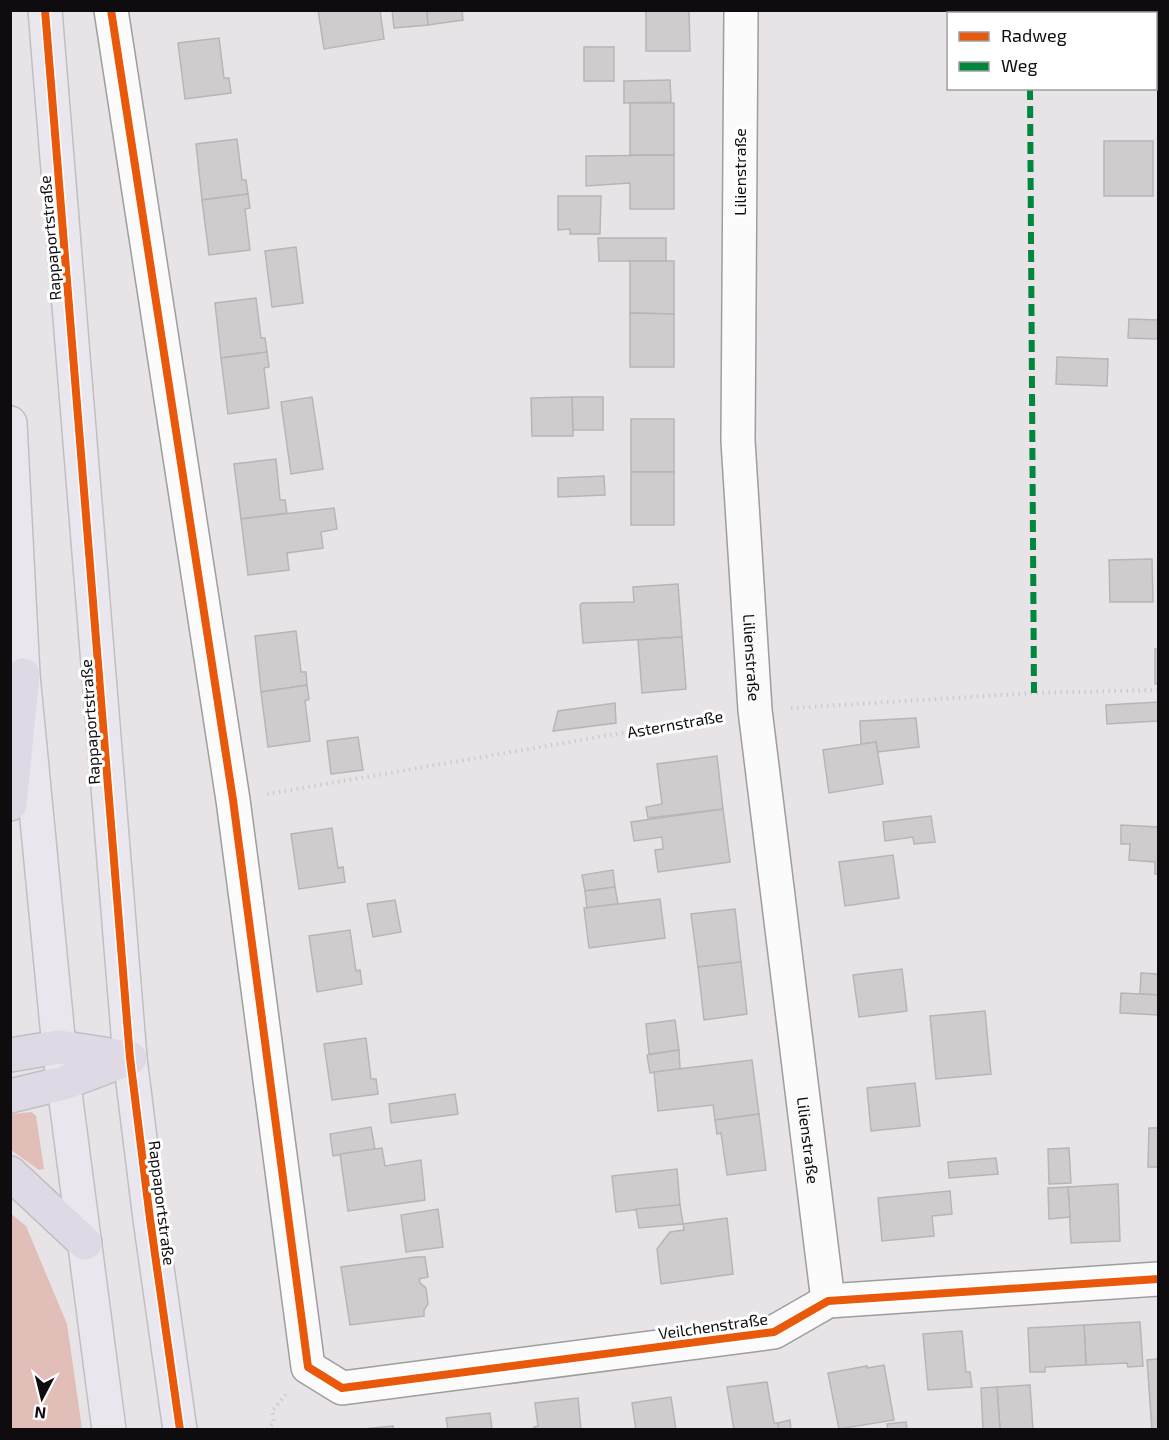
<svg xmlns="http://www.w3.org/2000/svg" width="1169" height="1440" font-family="'Exo 2',sans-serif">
<rect width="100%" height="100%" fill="#e7e3e6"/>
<!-- green -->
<g fill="#e1bfb8">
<path d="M32,1112L36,1116L44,1169L39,1170L11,1150V1114Z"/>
<path d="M10,1213L26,1226L67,1324L82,1429H11Z"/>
</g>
<!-- building -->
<g fill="#d0ccce" stroke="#b8b5b7" stroke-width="1.5">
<path d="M318,10H380L384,39L324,49Z"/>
<path d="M392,10H427L428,25L394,28Z"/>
<path d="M427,10H462L463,20L428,25Z"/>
<path d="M646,10H689L690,51H646Z"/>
<path d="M219,38L224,78H229L231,93L185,99L178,43Z"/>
<rect x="584" y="47" width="30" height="34"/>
<path d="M670,80L671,102L624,103V81Z"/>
<rect x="630" y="103" width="44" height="52"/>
<path d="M237,139L242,180H246L248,194L202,200L196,144Z"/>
<rect x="1104" y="141" width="49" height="55"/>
<path d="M674,155V209H630V183L586,186V156Z"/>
<path d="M248,194L250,208L245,209L250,250L209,255L202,200Z"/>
<path d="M558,196H601L600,234H570V229L558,230Z"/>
<path d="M598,238H666V261H599Z"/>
<path d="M296,247L303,303L272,307L265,251Z"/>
<path d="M630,261H674V314L630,313Z"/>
<path d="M256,298L261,338H265L267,352L221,358L215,303Z"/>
<path d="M630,313L674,314V367H630Z"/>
<path d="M1129,319L1158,320V339L1128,338Z"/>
<path d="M267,352L269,367L264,368L269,408L228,414L221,358Z"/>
<path d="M1057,357L1108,359L1107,386L1056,384Z"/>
<path d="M312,397L323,469L291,474L281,402Z"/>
<path d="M572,397H603V430H573Z"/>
<path d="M572,397L573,436H532L531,398Z"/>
<rect x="631" y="419" width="43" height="53"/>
<path d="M276,459L280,500H285L287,513L241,519L234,464Z"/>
<rect x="631" y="472" width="43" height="53"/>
<path d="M604,476L605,495L558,497V478Z"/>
<path d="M334,508L337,529L321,532L323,548L287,553L289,570L248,575L241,519Z"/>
<path d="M1152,559L1153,602H1110L1109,560Z"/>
<path d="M678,584L682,637L583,643L580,605L582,603L634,602L633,587Z"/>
<path d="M296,631L301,672H306L307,685L261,692L255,636Z"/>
<path d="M682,637L686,689L642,693L638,640Z"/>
<rect x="1155" y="649" width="3" height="35"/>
<path d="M307,685L309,699L305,701L310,741L268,747L261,692Z"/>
<path d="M1158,702V721L1107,724L1106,705Z"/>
<path d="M615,703L616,723L553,731L558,711Z"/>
<path d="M916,718L919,747L878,752L876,742L861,744L860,721Z"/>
<path d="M358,737L363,770L331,774L327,741Z"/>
<path d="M876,742L883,784L829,793L823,750Z"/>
<path d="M717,756L723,809L648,818L646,807L662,804L657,764Z"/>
<path d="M723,809L730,862L658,872L655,850L663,849L662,837L634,841L631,822Z"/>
<path d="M931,816L935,842L914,844L913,837L885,841L883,822Z"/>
<path d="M1121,825L1158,827V874H1155V862L1129,860L1130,844H1121Z"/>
<path d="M332,828L338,868L343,867L345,882L299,889L291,834Z"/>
<path d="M893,855L899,898L845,906L839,862Z"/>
<path d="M613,870L615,887L585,891L582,875Z"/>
<path d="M615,887L618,904L587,908L585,891Z"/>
<path d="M660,899L665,938L589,948L584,908Z"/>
<path d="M395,900L401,932L373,937L367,904Z"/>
<path d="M735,909L741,962L698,967L691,914Z"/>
<path d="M350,930L356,971L360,970L362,984L317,992L309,936Z"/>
<path d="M741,962L747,1014L704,1020L698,967Z"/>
<path d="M902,969L907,1011L859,1017L853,975Z"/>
<path d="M1141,973L1158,974V995L1140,994Z"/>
<path d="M1121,993L1158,995V1015L1120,1013Z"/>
<path d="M985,1011L991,1074L936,1079L930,1016Z"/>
<path d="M675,1020L679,1050L649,1054L646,1024Z"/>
<path d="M366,1038L371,1079H376L378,1094L332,1100L324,1044Z"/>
<path d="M679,1050L680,1069L650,1073L647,1055Z"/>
<path d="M752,1060L759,1114L715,1120L713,1105L658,1111L654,1072Z"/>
<path d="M915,1083L920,1126L871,1131L867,1088Z"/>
<path d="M455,1094L458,1114L391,1123L389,1104Z"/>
<path d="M759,1114L766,1170L727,1175L721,1133L717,1134L715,1120Z"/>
<path d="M371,1127L375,1149L333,1156L330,1134Z"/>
<path d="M1149,1128H1158V1167H1148Z"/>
<path d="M382,1148L385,1166L421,1160L425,1200L348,1211L340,1154Z"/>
<path d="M1069,1148L1071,1183L1049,1184L1048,1149Z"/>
<path d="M996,1158L998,1174L949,1178L948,1162Z"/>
<path d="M677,1169L680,1205L616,1212L612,1176Z"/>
<path d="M1118,1184L1120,1241L1071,1243L1068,1187Z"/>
<path d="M1068,1187L1070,1217L1049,1219L1048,1188Z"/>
<path d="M950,1191L952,1214L932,1216L934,1236L882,1241L878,1198Z"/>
<path d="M680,1205L683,1224L639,1228L636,1209Z"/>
<path d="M438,1209L443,1247L406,1252L401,1215Z"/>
<path d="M727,1218L733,1274L661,1284L657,1249L670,1232L684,1230L683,1224Z"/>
<path d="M416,1257H425L428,1277L419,1279L420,1283L426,1288L428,1304L424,1310V1316L350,1325L341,1267Z"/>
<path d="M1140,1322L1143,1366L1128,1367L1127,1363L1086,1365L1084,1325Z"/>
<path d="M1084,1325L1086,1365L1045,1367V1372H1030L1028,1328Z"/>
<path d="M962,1331L966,1372H970L972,1387L928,1390L923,1334Z"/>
<path d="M1158,1359V1430H1152L1147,1360Z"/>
<path d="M884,1365L894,1420L839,1429L828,1373L867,1366V1368Z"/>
<path d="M767,1382L774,1423H778L779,1430H734L727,1387Z"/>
<path d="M1030,1385L1033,1430H1000L997,1387Z"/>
<path d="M997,1387L1000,1430H983L981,1388Z"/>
<path d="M671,1397L676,1430H636L632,1403Z"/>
<path d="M578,1398L581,1430H534V1427L538,1426L535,1403Z"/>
<path d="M490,1413L492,1430H448L446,1418Z"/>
<path d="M790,1420L791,1430H779L778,1423Z"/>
<path d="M906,1422L907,1430H888L887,1424Z"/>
<path d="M393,1426V1430H352Z"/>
</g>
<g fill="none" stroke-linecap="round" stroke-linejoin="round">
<!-- minor casing -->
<g stroke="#9f9d9e" stroke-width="36">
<g id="minor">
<path d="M111,10L233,800L308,1367L342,1388L774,1332L828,1301L1158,1279"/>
<path id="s1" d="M741,10L738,441L755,710L828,1301"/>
</g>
</g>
<!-- major casing -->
<g stroke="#c1bfc1" stroke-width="36">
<g id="major">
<path d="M45,10L130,1058L150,1219L180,1430"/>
<path d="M10,423L23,675L59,1047L109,1430"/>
</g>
</g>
<!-- highway casing -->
<g stroke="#c1bfc1" stroke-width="36">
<g id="highway">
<path d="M10,804L23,675"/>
<path d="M10,1055L59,1047L128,1058"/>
<path d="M10,1096L64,1083L130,1058"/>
<path d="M10,1173L85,1243"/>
</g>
</g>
<!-- path -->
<g stroke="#cecccd" stroke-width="4" stroke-dasharray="1.5 4.5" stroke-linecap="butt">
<path d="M791,708L1034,693L1158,690"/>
<path d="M267,794L721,716"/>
<path d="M267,1430L274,1422L272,1411L287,1393"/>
</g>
<!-- minor -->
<use href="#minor" stroke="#fbfbfb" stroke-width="33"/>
<!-- major -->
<use href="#major" stroke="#eae6ee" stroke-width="33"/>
<!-- highway -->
<use href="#highway" stroke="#ded9e5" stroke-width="33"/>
<!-- quiet -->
<g stroke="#00873e" stroke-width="6" stroke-dasharray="12 6" stroke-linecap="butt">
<path d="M1156,28H1158"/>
<path d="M1030,88L1034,693"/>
</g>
<!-- cycleway casing -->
<g stroke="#fff" stroke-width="11">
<g id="cycleway">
<path d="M45,10L130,1058L150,1219L180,1430"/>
<path d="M111,10L233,800L308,1367L342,1388L774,1332L828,1301L1158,1279"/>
</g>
</g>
<!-- cycleway -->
<use href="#cycleway" stroke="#e8590c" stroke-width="8"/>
</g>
<g text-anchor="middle" stroke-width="6" stroke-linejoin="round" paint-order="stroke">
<!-- street labels -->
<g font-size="16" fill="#0e0c0e" stroke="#fff">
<text transform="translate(740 172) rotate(-90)" y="6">Lilienstraße</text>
<text transform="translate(50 238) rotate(-95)" y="6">Rappaportstraße</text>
<text dy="6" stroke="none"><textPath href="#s1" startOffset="648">Lilienstraße</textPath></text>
<text transform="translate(90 722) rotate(-94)" y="6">Rappaportstraße</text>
<text transform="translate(675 724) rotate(-10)" y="6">Asternstraße</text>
<text dy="6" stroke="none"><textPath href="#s1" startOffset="1134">Lilienstraße</textPath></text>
<text transform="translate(162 1203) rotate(83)" y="6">Rappaportstraße</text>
<text transform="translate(713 1326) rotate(-8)" y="6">Veilchenstraße</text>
</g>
</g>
<!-- border -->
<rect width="1169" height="1440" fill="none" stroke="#0e0c0e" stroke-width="24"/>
<!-- legend -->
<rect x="947" y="12" width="210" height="78" fill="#ffffff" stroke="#9f9e9f" stroke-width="1.5"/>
<rect x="959" y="32" width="30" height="9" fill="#e8590c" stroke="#9f9e9f" stroke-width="1.5"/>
<text x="1001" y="42" font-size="18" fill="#0e0c0e">Radweg</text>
<rect x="959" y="62" width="30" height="9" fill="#00873e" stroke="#9f9e9f" stroke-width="1.5"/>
<text x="1001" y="72" font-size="18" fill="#0e0c0e">Weg</text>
<!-- north arrow -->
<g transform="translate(42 1398) rotate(187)" stroke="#ffffff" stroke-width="4.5" paint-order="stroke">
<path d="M0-4.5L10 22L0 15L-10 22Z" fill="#0e0c0e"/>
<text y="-9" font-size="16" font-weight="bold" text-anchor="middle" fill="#0e0c0e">N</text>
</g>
</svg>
